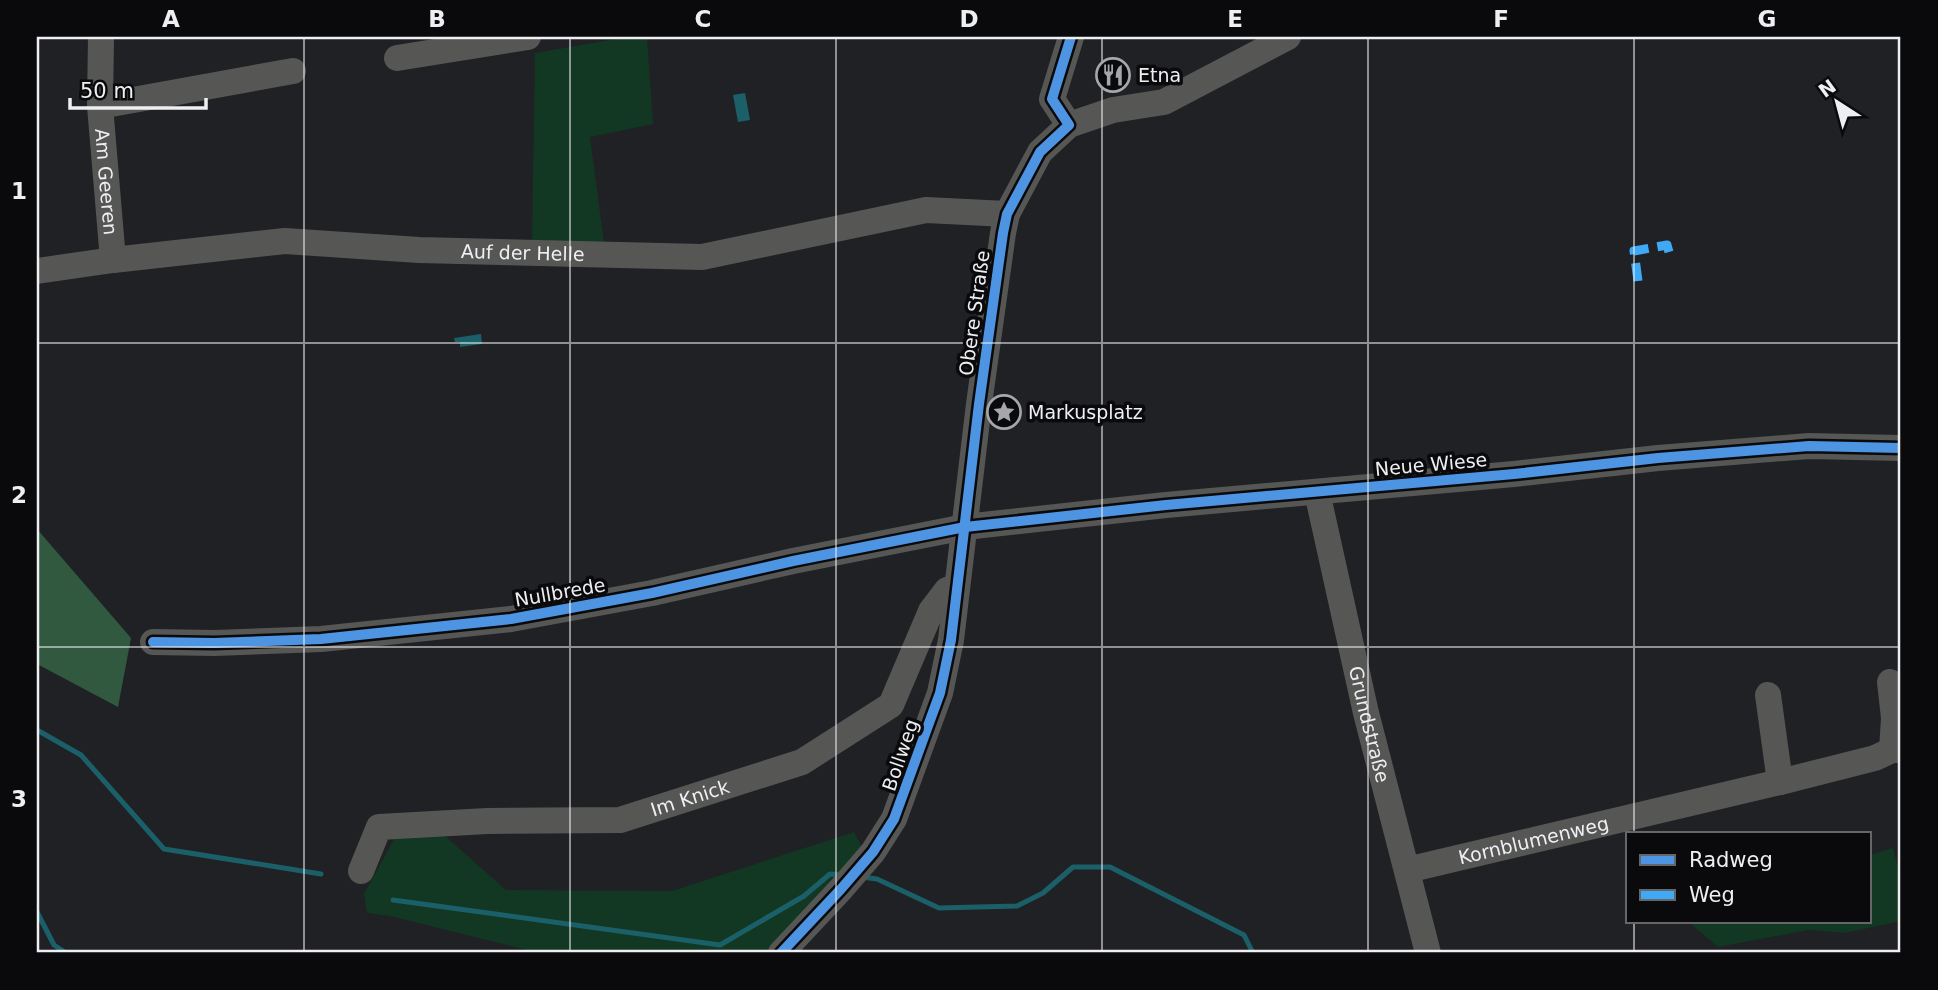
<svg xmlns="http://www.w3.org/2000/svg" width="1938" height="990" font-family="'DejaVu Sans',sans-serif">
<rect width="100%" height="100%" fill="#202124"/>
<!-- green -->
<g fill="#123722">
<path d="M628,37H647L653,124L590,137L604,243L532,241L535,53Z"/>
<path d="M854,832L863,849L845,870L767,953H552L527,950L390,916L367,913L364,894L397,834L445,836L506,890L672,891Z"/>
<path d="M1893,848L1901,880V921L1845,933L1808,930L1718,947L1691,924V922H1870V855Z"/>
</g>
<!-- forest -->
<path fill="#305940" d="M37,529L131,638L118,707L37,664Z"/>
<!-- water -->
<g fill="#1b6069">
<path d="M745,93L750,120L738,122L733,95Z"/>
<path d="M481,334L482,344L460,347V342H455L454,338Z"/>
</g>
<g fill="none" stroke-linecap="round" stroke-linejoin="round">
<!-- stream -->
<g stroke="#1b6069" stroke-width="5">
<path d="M37,730L81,755L164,849L321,874"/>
<path d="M862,877L877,879L939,908L1017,906L1043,893L1073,867H1110L1244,935L1253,953"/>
<path d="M393,900L720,945L804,896L830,874L842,875"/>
<path d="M37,912L54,945L66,953"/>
</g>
<!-- minor -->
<g stroke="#565655" stroke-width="26">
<path id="s1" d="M101,37L100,106L113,260"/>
<path d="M397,58L528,37"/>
<path d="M100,106L293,71"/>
<path d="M1069,125L1052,99L1071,37"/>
<path id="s2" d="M37,271L113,260L285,241L419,250L702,257L926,210L1007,214"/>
<path id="s3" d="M1317,492L1366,713L1428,953"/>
<path d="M153,642L214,643L321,639L511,619L652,593L793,561L965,527L1166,505L1514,474L1658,458L1809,446L1901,448"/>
<path d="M1890,682L1894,718L1892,750"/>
<path d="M1768,695L1780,782"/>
<path id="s4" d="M1407,870L1780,782L1875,758L1892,750H1901"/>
<path id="s5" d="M361,871L379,827L487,821L620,820L802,762L891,705L931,611L947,590L957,587"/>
<path d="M781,953L841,889L873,852L894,819L940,693L951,640L979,404L1003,233L1007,214L1040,152L1069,125L1113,110L1164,102L1288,37"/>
</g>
<!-- quiet -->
<path stroke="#3fa9f5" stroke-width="9" stroke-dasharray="18 9" stroke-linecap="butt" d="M1638,281L1634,251L1667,245L1669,252"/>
<!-- cycleway casing -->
<g stroke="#0a0a0c" stroke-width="15">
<g id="cycleway">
<path d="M153,642L214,643L321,639L511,619L652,593L793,561L965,527L1166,505L1514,474L1658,458L1809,446L1901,448"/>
<path d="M781,953L841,889L873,852L894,819L940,693L951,640L979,404L1003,233L1007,214L1040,152L1069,125L1052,99L1071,37"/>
</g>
</g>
<!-- cycleway -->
<use href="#cycleway" stroke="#4d94e3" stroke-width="10"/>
</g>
<!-- grid -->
<path fill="none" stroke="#eeeff2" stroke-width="2" stroke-opacity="0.55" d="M304,37V953M570,37V953M836,37V953M1102,37V953M1368,37V953M1634,37V834M37,343H1901M37,647H1901M1634,922V953"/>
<!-- icons -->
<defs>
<g id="restaurant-ring" transform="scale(1.75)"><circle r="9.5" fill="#0a0a0c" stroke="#a6a7aa" stroke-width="1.5"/><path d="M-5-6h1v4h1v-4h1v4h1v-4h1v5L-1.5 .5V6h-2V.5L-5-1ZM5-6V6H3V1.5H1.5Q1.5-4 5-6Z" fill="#a6a7aa"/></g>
<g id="sight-ring" transform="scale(1.75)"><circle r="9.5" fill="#0a0a0c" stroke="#a6a7aa" stroke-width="1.5"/><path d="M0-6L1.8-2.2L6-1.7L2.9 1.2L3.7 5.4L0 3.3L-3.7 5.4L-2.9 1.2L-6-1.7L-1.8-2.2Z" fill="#a6a7aa"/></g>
</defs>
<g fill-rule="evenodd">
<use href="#restaurant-ring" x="1113" y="75"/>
<use href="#sight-ring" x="1004" y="412"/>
</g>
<g text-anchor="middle" stroke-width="7" stroke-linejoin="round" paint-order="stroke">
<!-- poi labels -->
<g font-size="19" fill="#eeeff2" stroke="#0a0a0c" text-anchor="start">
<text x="1138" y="82">Etna</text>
<text x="1028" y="419">Markusplatz</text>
</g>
<!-- street labels -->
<g font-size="19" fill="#eeeff2" stroke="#0a0a0c">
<text dy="7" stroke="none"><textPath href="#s1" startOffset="145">Am Geeren</textPath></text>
<text dy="7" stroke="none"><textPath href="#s2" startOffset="488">Auf der Helle</textPath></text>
<text transform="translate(974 313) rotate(-82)" y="7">Obere Straße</text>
<text transform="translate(1431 464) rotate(-5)" y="7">Neue Wiese</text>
<text transform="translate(560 592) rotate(-10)" y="7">Nullbrede</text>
<text dy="7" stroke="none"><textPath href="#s3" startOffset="238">Grundstraße</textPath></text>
<text transform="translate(900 755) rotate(-71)" y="7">Bollweg</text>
<text dy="7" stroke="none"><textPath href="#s5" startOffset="362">Im Knick</textPath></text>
<text dy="7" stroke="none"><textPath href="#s4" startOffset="130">Kornblumenweg</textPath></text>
</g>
</g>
<!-- border -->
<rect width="1938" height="990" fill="none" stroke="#0a0a0c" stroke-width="77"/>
<!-- legend -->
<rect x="1626" y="832" width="245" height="91" fill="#0a0a0c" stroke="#656668" stroke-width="2"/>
<rect x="1640" y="855" width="35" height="10" fill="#4d94e3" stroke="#656668" stroke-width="2"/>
<text x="1689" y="867" font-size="21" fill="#eeeff2">Radweg</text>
<rect x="1640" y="890" width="35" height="10" fill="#3fa9f5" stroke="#656668" stroke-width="2"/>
<text x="1689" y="902" font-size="21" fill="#eeeff2">Weg</text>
<!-- north arrow -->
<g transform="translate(1837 102) rotate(324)" stroke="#0a0a0c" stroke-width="5" paint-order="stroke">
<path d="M0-5L12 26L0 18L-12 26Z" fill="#eeeff2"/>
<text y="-10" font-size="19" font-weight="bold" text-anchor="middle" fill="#eeeff2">N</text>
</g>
<!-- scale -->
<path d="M70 98v10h136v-10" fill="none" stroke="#eeeff2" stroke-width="3.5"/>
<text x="80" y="98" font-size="21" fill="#eeeff2" stroke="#0a0a0c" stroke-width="5" paint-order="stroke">50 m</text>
<rect x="38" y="38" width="1861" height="913" fill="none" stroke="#eeeff2" stroke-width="2.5"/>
<g font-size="23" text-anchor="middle" font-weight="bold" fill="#eeeff2">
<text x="171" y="27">A</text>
<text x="437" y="27">B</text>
<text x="703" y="27">C</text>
<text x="969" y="27">D</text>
<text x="1235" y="27">E</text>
<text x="1501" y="27">F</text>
<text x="1767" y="27">G</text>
<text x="19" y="199">1</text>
<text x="19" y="503">2</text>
<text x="19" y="807">3</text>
</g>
</svg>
